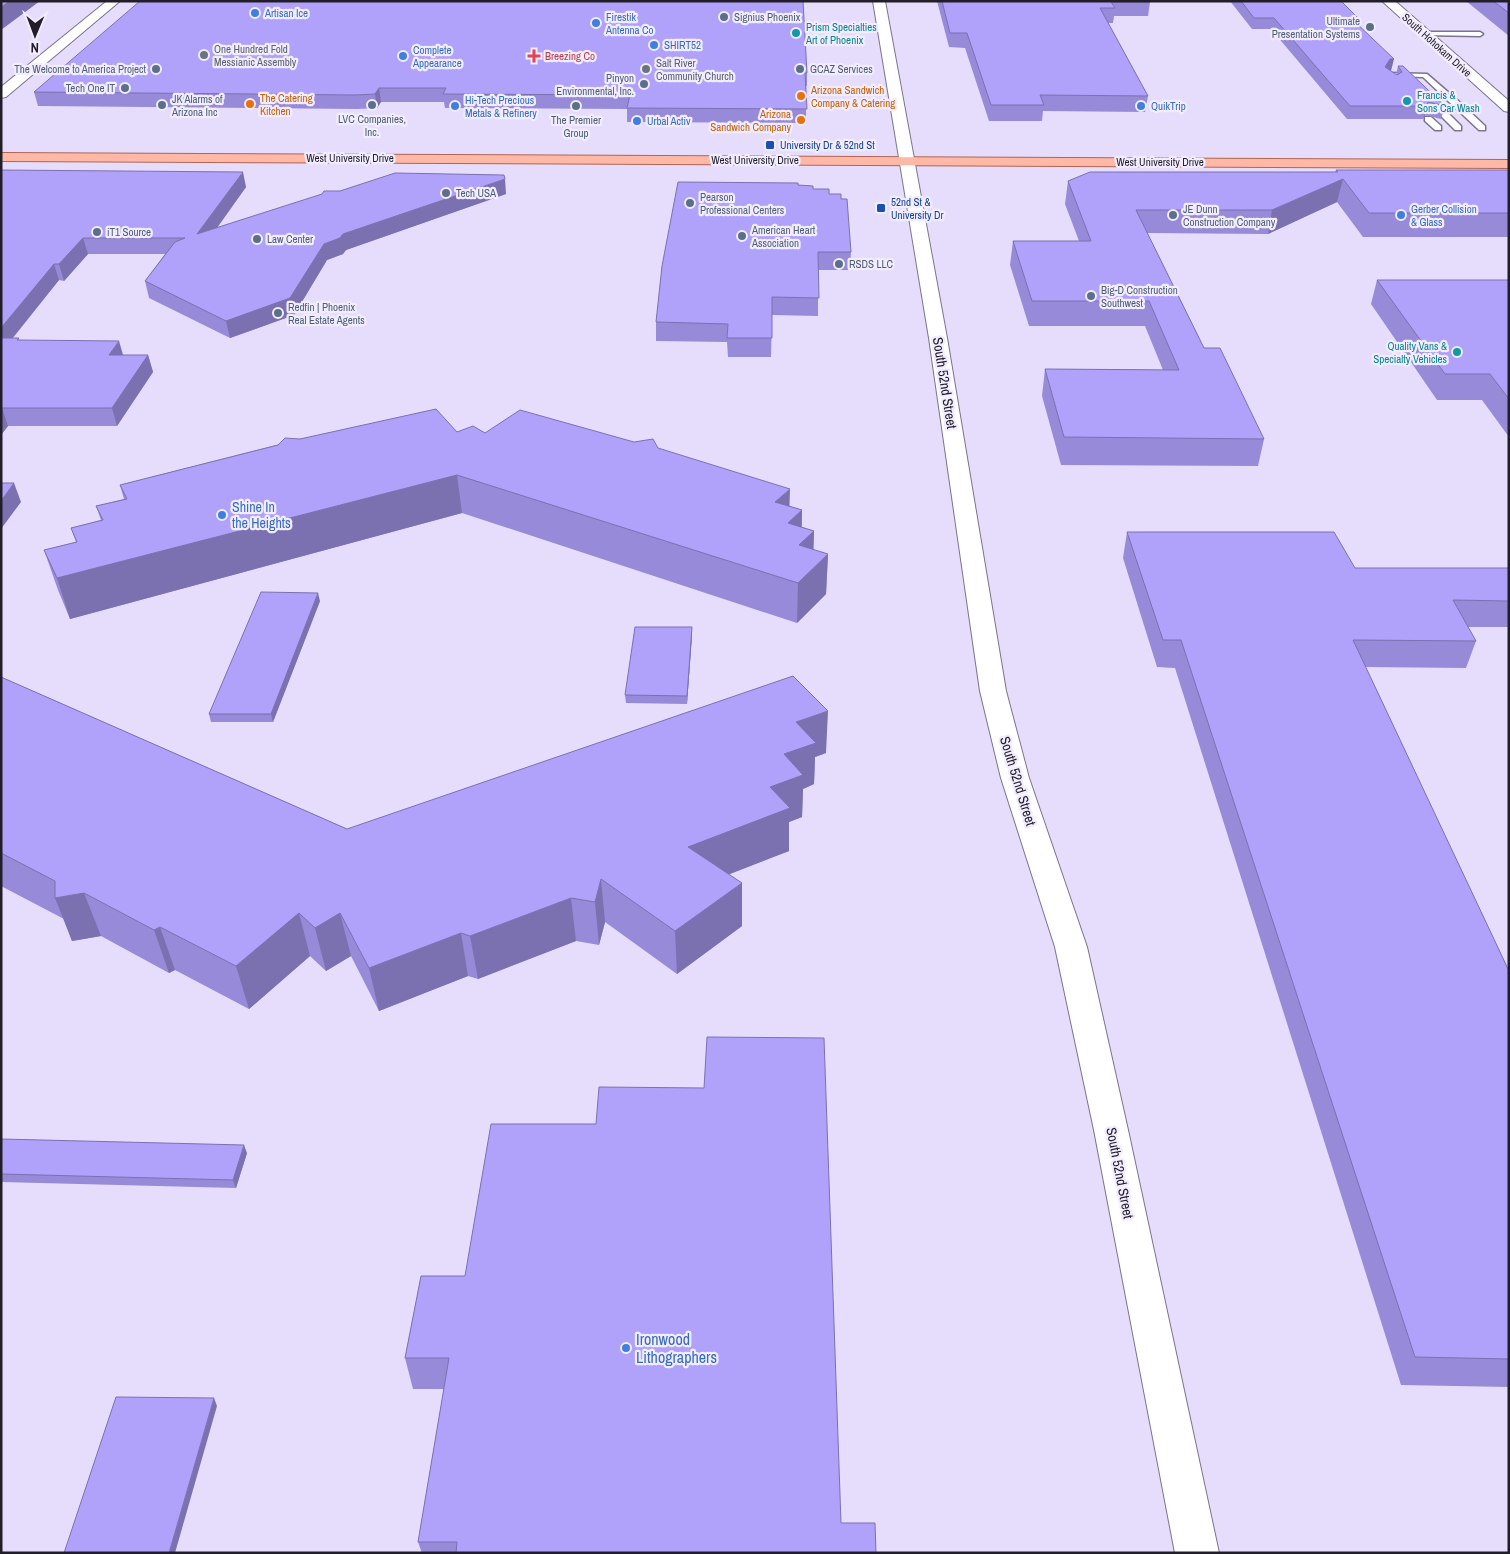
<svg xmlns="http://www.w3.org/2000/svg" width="1510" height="1554" font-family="'Archivo Narrow',sans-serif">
<rect width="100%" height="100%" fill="#e6ddfc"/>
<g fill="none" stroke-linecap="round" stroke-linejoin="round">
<!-- lane casing -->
<g stroke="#7c738f" stroke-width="3">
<g id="lane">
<path d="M1424,32H1480L1483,34L1480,36L1422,35Z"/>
<path d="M1389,73L1427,74L1449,93L1442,95L1423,77L1391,76Z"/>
<path d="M1446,95H1452L1485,126V130H1479L1446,99Z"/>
<path d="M1426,97H1432L1461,126V130H1455L1426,101Z"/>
<path d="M1425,117H1431L1441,126V130H1435L1425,121Z"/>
</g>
</g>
<!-- street casing -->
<g stroke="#7c738f" stroke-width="2">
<g id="street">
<path d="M107,1H120L6,97L1,98V87Z"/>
<path d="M1382,1H1395L1509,101V112L1504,111Z"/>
</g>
</g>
<!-- secondary casing -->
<g stroke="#7c738f" stroke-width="2">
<path id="secondary" d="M873,1H885L947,338L1006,691L1029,778L1087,947L1128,1130L1219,1553H1175L1094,1130L1055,947L1001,778L980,691L929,338Z"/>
</g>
<!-- primary casing -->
<g stroke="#b16454" stroke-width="2">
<path id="primary" d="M1,153L1509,160V168L1,161Z"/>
</g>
<!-- lane -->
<use href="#lane" fill="#fff" fill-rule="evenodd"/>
<!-- street -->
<use href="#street" fill="#fff" fill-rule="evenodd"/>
<!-- secondary -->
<use href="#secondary" fill="#fff" fill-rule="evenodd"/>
<!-- primary -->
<use href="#primary" fill="#feb9a6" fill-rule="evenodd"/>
</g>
<!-- wall -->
<g fill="#978ad8">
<path d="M937,1H1150V2L1148,16H1114L1113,23H1108L1148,96L1145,112L1043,111L1042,121H989L965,48L949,47Z"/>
<path d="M1230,1H1341L1358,18L1357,23L1391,71L1396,75L1398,66L1445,106L1441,119L1425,115L1423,119H1347L1271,29H1252Z"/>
<path d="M1466,1H1509V36Z"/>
<path d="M807,73V86H806V123L627,122V109L445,108L444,102H381L377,108L358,109L38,106L34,92Z"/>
<path d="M1,170L246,187L217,228L506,194L346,250L343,254L327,260L294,315L230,338L149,298L145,281L165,254H88L64,281L59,280L13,338L20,340L123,355H148L153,372L117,426H8L1,435Z"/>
<path d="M1336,170H1509V237H1363L1337,202L1268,234L1147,233L1204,348L1264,439L1258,466L1061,465L1042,396L1045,369L1163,370L1145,326H1029L1010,265L1013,241H1079L1065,204L1068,181L1335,172Z"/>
<path d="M798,185L813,189L829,194L851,252L850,270H818V316L772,315L771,357H728L727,342L656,341V322Z"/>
<path d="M1377,280H1509V437L1482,400H1437L1371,304Z"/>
<path d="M457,432L485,433L634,442L658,448L790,506L802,510V527L814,531L813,550L828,554L826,594L797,623L462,513L70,619L58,590L44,550L76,542L71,528L101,520L96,506L124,499L120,485L300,439Z"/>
<path d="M1127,532L1355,568H1509V627H1468L1476,641L1466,668L1365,667L1509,971V1387L1401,1385L1175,668L1157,667L1123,558Z"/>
<path d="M320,601L273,722H211L209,714Z"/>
<path d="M692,635L687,704L626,703L625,695Z"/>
<path d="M1,677L347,829L826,753L815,757L814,784L803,789L802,817L789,822V851L729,874L742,926L677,974L605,922L599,945L576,941L478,979L468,976L379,1011L351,956L326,971L310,956L249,1009L175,970L169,973L101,936L72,941L64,919L1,886Z"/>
<path d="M1,1139L247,1153L236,1188L1,1182Z"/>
<path d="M421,1276L841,1523L876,1553H422L418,1542L444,1389H413L405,1358Z"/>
</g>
<!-- shaded-wall -->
<g fill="#7b71b0">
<path d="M10,1H40L1,30V7Z"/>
<path d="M1390,59H1394L1391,71L1385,67Z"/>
<path d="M379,88L381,102L377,108L375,94Z"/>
<path d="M1428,102L1425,115L1423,119L1427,106Z"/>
<path d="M243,172L246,187L201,250L197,234Z"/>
<path d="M505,179L506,194L346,250L343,254L327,260L294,315L230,338L226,321L324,244L343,234Z"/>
<path d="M1343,179L1337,202L1268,234L1272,210Z"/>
<path d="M83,238L88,254L64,281L59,264Z"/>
<path d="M54,264L59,280L1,352V328Z"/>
<path d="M119,341L124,358L109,355Z"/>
<path d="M148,355L153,372L117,426L112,408Z"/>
<path d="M2,408L8,426L1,435V409Z"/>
<path d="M457,475L462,513L70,619L57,578Z"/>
<path d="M14,483L21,502L1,529V501Z"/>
<path d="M790,489L789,521L802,510L801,542L814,531L813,569L828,554L826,594L797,623L798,583L775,502Z"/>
<path d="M318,593L320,601L273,722L271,714Z"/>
<path d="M692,627V635L687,704V696Z"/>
<path d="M828,711L826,753L815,757L814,784L803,789L802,817L789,822V851L689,890L688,847L770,787L796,722Z"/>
<path d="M601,879L605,922L599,945L595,902Z"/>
<path d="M742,883V926L677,974L675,931Z"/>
<path d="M84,893L101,936L72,941L55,898Z"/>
<path d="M571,898L576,941L478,979L470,936Z"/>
<path d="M299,913L310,956L249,1009L236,966Z"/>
<path d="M340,913L351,956L326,971L315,928Z"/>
<path d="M160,927L175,970L169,973L154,930Z"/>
<path d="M461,933L468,976L379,1011L369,968Z"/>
<path d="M244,1145L247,1153L236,1188L233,1180Z"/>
<path d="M214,1398L217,1406L175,1553H169Z"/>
</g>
<!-- building -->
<g fill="#b0a1fb" stroke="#7b71b0">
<path d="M1,1H10L1,7Z"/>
<path d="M140,1H803L807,73H805L807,109L627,108L630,95L443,94L446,88H379L375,94L356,95L34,92Z"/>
<path d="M942,1H1150V2H1111L1115,8H1100L1148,96L1040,95L1044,105H991L967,33H950Z"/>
<path d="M1241,1H1341L1358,18H1351L1394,59H1390L1385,67L1397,75L1402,72L1398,66H1403L1445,106L1428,102L1427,106H1350L1274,18H1254Z"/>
<path d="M1493,1H1509V13Z"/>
<path d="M1,170L243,172L197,234L322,194L324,191H340L395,173L504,175L505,179L343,234L340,238L324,244L290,298L226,321L145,281L175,242L185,238H83L59,264H54L1,328Z"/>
<path d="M1336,170H1509V213H1369L1343,179L1272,210H1136L1204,348H1220L1264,439L1064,437L1045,369L1179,370L1149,301H1032L1013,241H1091L1068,181L1090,172H1338Z"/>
<path d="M678,182L798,183V185L813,186V189H829V194H841V199H847L851,252H818L819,298L772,297V338H727L728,324L656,322L662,266Z"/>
<path d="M1377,280H1509V399L1490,374H1445Z"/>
<path d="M1,338H19L17,340L119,341L109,355H148L112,408H2L1,409Z"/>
<path d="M436,409L457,432L473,426L485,433L520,410L634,442L653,439L658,448L790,489L775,502L802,510L788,523L814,531L799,545L828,554L798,583L457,475L57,578L44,550L77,542L71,528L103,520L96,506L127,499L120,485L278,445L285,438L300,439Z"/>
<path d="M1,483H14L1,501Z"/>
<path d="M1127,532H1334L1355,568H1509V601L1453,600L1476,641L1353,640L1509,971V1359L1415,1357L1181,640H1163Z"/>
<path d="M261,592L318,593L271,714H209Z"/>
<path d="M635,627H692L687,696L625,695Z"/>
<path d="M793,676L828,711L796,722L816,743L784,754L803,775L770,787L790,808L688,847L742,883L675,931L601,879L595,902L571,898L470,936L461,933L369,968L340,913L315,928L299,913L236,966L160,927L154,930L84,893L55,898V881L1,853V677L347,829Z"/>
<path d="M707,1037L824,1038L841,1523H875L876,1553H456L457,1542H418L449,1358H405L421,1276H465L491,1124H596L599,1087L704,1088Z"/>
<path d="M1,1139L244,1145L233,1180L1,1174Z"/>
<path d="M116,1397L214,1398L169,1553H64Z"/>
</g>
<!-- markers -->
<g fill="#3f7fe0" stroke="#f2ecff" stroke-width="2">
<circle cx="255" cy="13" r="5"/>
<circle cx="596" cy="23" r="5"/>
<circle cx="654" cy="45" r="5"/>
<circle cx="403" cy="56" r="5"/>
<circle cx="455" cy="106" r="5"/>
<circle cx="1141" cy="106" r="5"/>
<circle cx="637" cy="121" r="5"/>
<circle cx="1401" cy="215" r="5"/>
<circle cx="222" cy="515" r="5"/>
<circle cx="626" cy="1348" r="5"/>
</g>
<g fill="#5c6f8a" stroke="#f2ecff" stroke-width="2">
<circle cx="724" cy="17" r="5"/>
<circle cx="1370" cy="27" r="5"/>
<circle cx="156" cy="69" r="5"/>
<circle cx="800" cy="69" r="5"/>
<circle cx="644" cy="84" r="5"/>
<circle cx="125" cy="88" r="5"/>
<circle cx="162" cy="105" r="5"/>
<circle cx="372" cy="105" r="5"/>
<circle cx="576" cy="106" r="5"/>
<circle cx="446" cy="193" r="5"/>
<circle cx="690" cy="203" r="5"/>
<circle cx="1173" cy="215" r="5"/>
<circle cx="97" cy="232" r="5"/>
<circle cx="742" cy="236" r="5"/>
<circle cx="257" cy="239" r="5"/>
<circle cx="839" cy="264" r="5"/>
<circle cx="1091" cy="296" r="5"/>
<circle cx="278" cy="313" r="5"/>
</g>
<g fill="#0f9aa8" stroke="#f2ecff" stroke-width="2">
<circle cx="796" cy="33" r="5"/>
<circle cx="1407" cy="101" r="5"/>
<circle cx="1457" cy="352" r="5"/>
</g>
<g fill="#6b7280" stroke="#f2ecff" stroke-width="2">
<circle cx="204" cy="55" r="5"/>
<circle cx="646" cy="69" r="5"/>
</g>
<path fill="#e0444e" stroke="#f2ecff" stroke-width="2" d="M531.5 48.5h5v5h5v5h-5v5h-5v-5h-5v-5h5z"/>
<g fill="#e8710a" stroke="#f2ecff" stroke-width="2">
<circle cx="801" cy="96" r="5"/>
<circle cx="250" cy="104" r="5"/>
<circle cx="801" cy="120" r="5"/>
</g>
<g fill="#1a4fb4" stroke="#f2ecff" stroke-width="2">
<rect x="765" y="140" width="10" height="10" rx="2.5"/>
<rect x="876" y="203" width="10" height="10" rx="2.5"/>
</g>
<g text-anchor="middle" stroke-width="4.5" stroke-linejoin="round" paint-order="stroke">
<!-- far-shop labels -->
<g font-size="11" fill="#366cbe" stroke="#f2ecff" text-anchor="start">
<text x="265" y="17">Artisan Ice</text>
<text x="606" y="21">Firestik<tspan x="606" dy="13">Antenna Co</tspan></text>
<text x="664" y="49">SHIRT52</text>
<text x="413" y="54">Complete<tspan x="413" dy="13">Appearance</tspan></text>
<text x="465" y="104">Hi-Tech Precious<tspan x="465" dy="13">Metals &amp; Refinery</tspan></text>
<text x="1151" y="110">QuikTrip</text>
<text x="647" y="125">Urbal Activ</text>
<text x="1411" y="213">Gerber Collision<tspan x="1411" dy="13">&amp; Glass</tspan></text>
</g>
<!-- far-service labels -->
<g font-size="11" fill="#4e5e75" stroke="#f2ecff" text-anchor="start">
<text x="734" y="21">Signius Phoenix</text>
<text x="1360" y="25" text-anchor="end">Ultimate<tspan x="1360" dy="13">Presentation Systems</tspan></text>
<text x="146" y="73" text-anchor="end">The Welcome to America Project</text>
<text x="810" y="73">GCAZ Services</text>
<text x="634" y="82" text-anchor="end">Pinyon<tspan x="634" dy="13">Environmental, Inc.</tspan></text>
<text x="115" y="92" text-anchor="end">Tech One IT</text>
<text x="172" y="103">JK Alarms of<tspan x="172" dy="13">Arizona Inc</tspan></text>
<text x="372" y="123" text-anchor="middle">LVC Companies,<tspan x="372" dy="13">Inc.</tspan></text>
<text x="576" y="124" text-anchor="middle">The Premier<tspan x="576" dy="13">Group</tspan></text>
<text x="456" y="197">Tech USA</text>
<text x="700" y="201">Pearson<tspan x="700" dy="13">Professional Centers</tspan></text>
<text x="1183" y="213">JE Dunn<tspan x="1183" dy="13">Construction Company</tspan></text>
<text x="752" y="234">American Heart<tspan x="752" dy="13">Association</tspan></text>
<text x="107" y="236">iT1 Source</text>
<text x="267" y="243">Law Center</text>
<text x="849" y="268">RSDS LLC</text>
<text x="1101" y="294">Big-D Construction<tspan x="1101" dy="13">Southwest</tspan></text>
<text x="288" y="311">Redfin | Phoenix<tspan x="288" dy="13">Real Estate Agents</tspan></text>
</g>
<!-- far-culture labels -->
<g font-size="11" fill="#0d838f" stroke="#f2ecff" text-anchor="start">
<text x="806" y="31">Prism Specialties<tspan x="806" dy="13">Art of Phoenix</tspan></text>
<text x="1417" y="99">Francis &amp;<tspan x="1417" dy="13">Sons Car Wash</tspan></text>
<text x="1447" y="350" text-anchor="end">Quality Vans &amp;<tspan x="1447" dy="13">Specialty Vehicles</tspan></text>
</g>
<!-- far-street labels -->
<g font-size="11" fill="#221e29" stroke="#f2ecff">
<text transform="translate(1437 45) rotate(42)" y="4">South Hohokam Drive</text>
<text x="350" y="162">West University Drive</text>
<text x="755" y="164">West University Drive</text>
<text x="1160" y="166">West University Drive</text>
</g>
<!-- far-worship labels -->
<g font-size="11" fill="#5b616d" stroke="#f2ecff" text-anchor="start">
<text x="214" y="53">One Hundred Fold<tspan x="214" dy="13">Messianic Assembly</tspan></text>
<text x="656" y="67">Salt River<tspan x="656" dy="13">Community Church</tspan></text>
</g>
<!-- far-health labels -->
<g font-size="11" fill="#be3a42" stroke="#f2ecff" text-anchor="start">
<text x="545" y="60">Breezing Co</text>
</g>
<!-- far-food labels -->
<g font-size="11" fill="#c56008" stroke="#f2ecff" text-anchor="start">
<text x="811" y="94">Arizona Sandwich<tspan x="811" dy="13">Company &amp; Catering</tspan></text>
<text x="260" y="102">The Catering<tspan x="260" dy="13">Kitchen</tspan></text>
<text x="791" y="118" text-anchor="end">Arizona<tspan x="791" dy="13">Sandwich Company</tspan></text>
</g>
<!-- far-transit labels -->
<g font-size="11" fill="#164399" stroke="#f2ecff" text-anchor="start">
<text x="780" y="149">University Dr &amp; 52nd St</text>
<text x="891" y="206">52nd St &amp;<tspan x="891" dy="13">University Dr</tspan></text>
</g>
<!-- street labels -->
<g font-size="14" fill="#221e29" stroke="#f2ecff">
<text transform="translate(945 383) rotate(81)" y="5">South 52nd Street</text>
<text transform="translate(1018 781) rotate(73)" y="5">South 52nd Street</text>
<text transform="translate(1120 1173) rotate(79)" y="5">South 52nd Street</text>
</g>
<!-- shop labels -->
<g font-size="14" fill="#366cbe" stroke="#f2ecff" text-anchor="start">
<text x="232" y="512">Shine In<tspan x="232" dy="16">the Heights</tspan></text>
</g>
<!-- near-shop labels -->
<g font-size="16" fill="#366cbe" stroke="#f2ecff" text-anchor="start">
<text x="636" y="1345">Ironwood<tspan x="636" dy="18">Lithographers</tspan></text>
</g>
</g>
<!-- border -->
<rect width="1510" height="1554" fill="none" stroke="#221e29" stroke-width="5"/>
<!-- north arrow -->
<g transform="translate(35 35) rotate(181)" stroke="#f2ecff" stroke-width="4" paint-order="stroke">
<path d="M0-4L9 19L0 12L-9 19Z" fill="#221e29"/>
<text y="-8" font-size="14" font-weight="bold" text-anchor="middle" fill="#221e29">N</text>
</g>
</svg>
